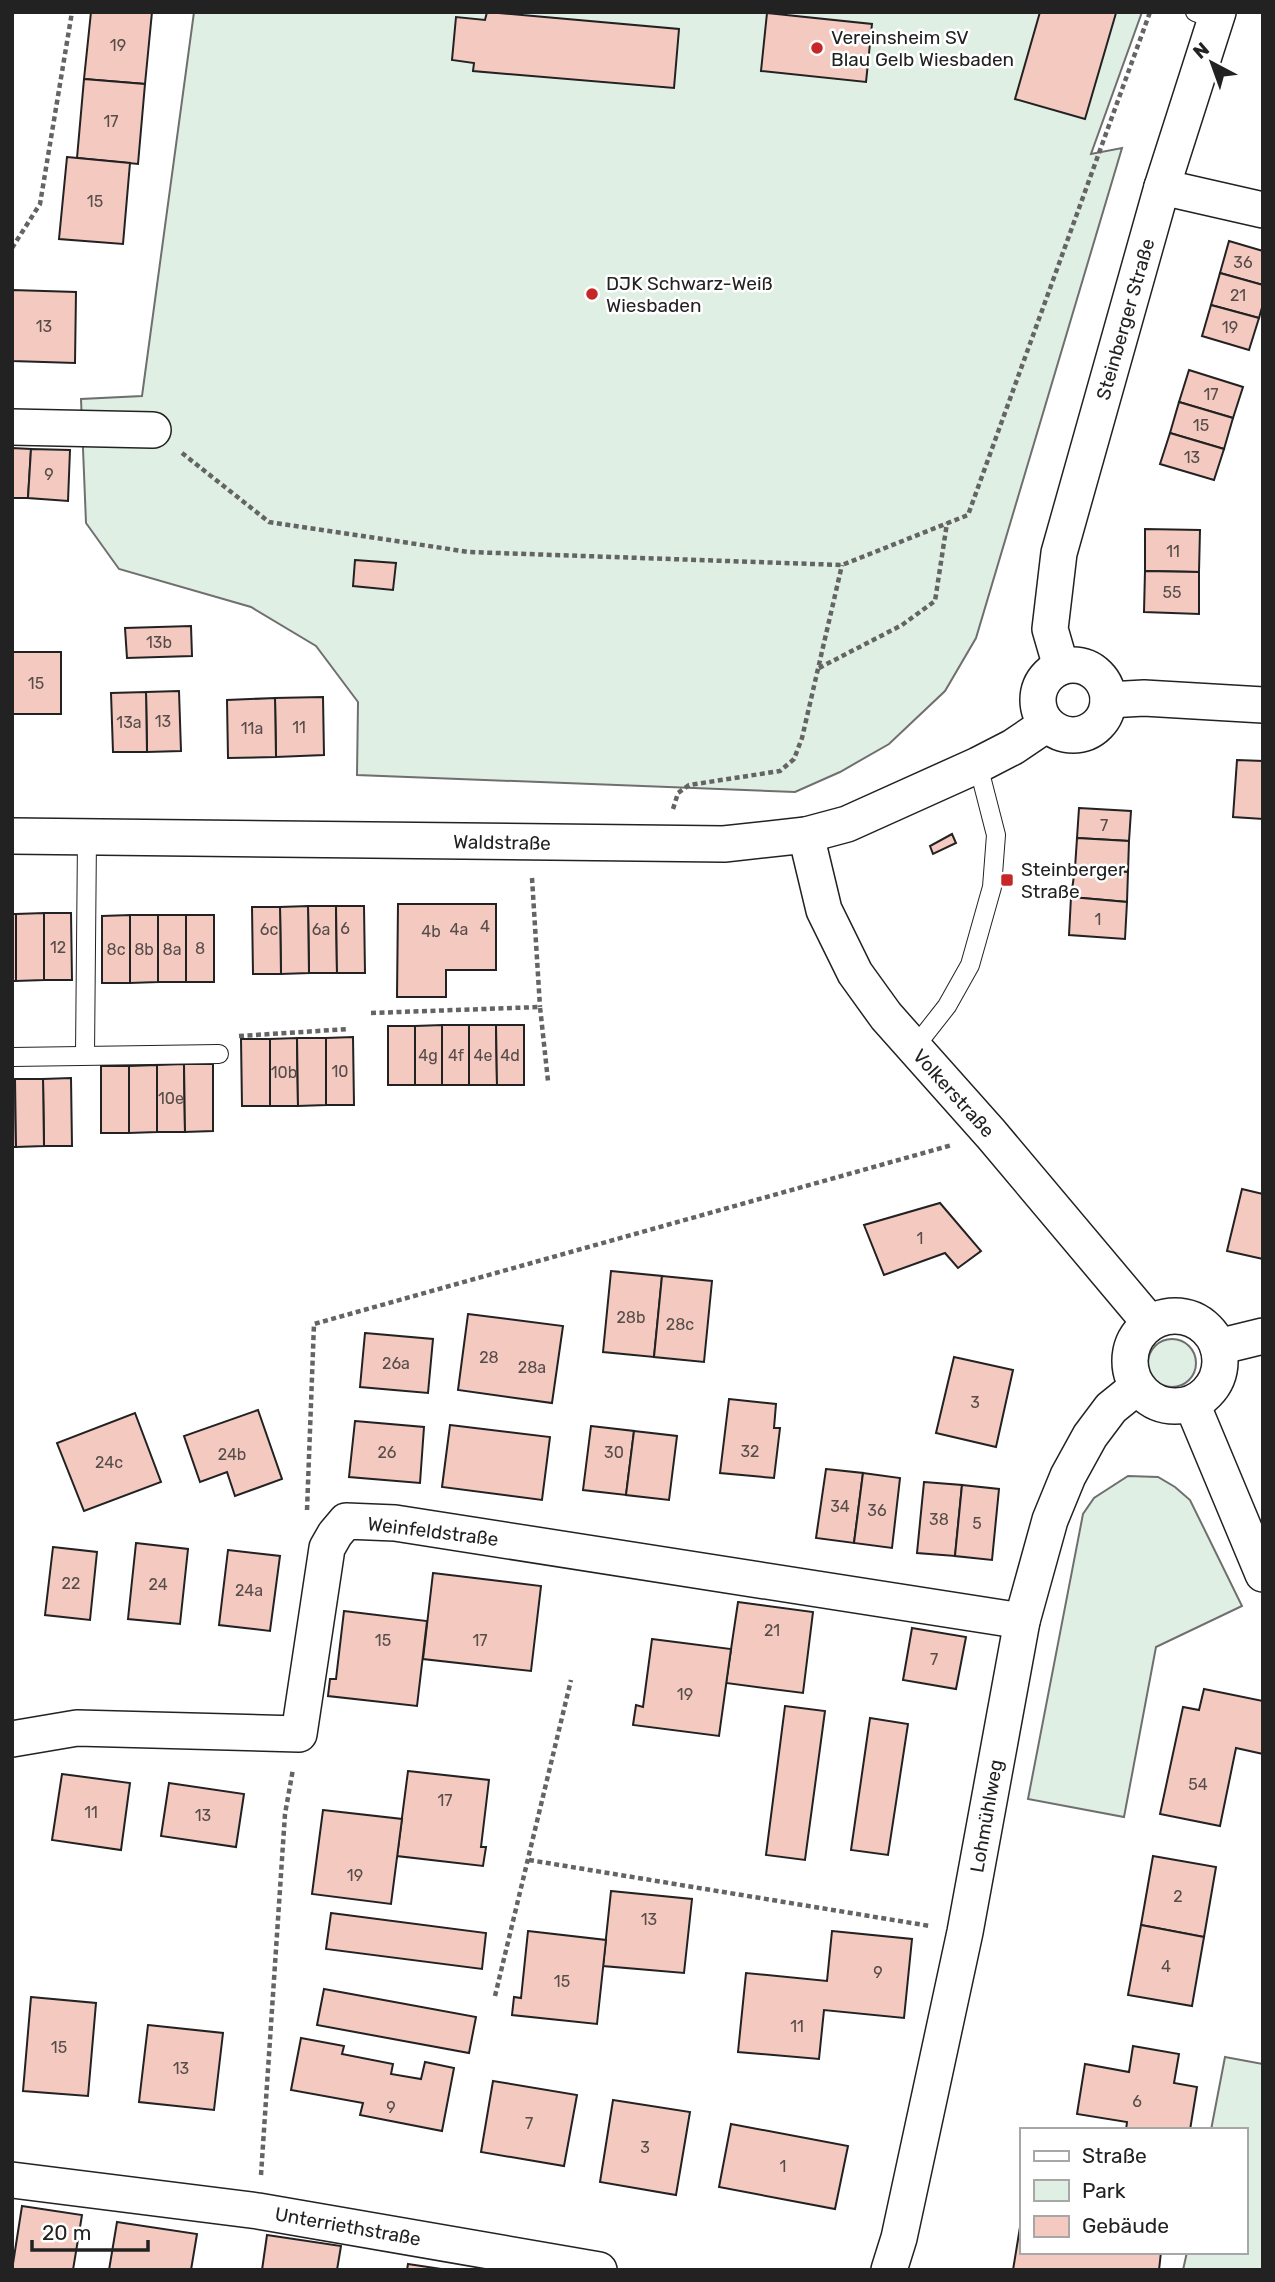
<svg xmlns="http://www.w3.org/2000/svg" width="1275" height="2282" font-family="Rubik,sans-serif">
<rect width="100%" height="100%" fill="#fff"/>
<!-- green -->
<g fill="#e0efe3" stroke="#6f6f6f" stroke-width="2">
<path d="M194,12H1142L1091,154L1122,148L976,638L945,691L889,744L840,772L795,792L357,775L358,702L316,646L251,607L119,569L86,523L81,399L142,396Z"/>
<circle cx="1172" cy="1363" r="24"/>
<path d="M1128,1476L1158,1477L1175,1487L1190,1500L1242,1606L1156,1647L1124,1817L1028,1799L1083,1514L1094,1498Z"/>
<path d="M1225,2057L1263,2064V2270H1183L1187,2252H1245V2130H1211Z"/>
</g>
<!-- building -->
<g fill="#f3c9c0" stroke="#222" stroke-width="2">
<path d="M91,12H152L145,84L84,79Z"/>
<path d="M487,12L679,29L674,88L473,71L474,63L452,60L456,17L485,20Z"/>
<path d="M1040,12L1116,13L1085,119L1015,99Z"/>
<path d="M767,13L872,24L866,82L761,71Z"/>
<path d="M84,79L145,84L138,164L77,158Z"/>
<path d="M67,157L130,163L123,244L59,239Z"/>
<path d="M1229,241L1263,251V285L1220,273Z"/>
<path d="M1220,273L1263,285V304L1259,318L1211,305Z"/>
<path d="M12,290L76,292L75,363L12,361Z"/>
<path d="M1211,305L1259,318L1249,350L1202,336Z"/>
<path d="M1189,370L1243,387L1233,418L1179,402Z"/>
<path d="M1179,402L1233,418L1224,449L1170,433Z"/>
<path d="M1170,433L1224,449L1214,480L1160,464Z"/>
<path d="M12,448L31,449L28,498H12Z"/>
<path d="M31,449L70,450L68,501L28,498Z"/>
<path d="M1145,529L1200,530L1199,572L1145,571Z"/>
<path d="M355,560L396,563L393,590L353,586Z"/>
<path d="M1145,571L1199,572V614L1144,612Z"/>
<path d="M191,626L192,656L127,658L125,628Z"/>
<rect x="12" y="652" width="49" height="62"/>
<path d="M179,691L181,751L147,752L146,692Z"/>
<path d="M146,692L147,752H113L111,693Z"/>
<path d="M323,697L324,755L276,757L275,698Z"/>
<path d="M275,698L276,757L228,758L227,700Z"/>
<path d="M1237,760L1263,761V819L1233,817Z"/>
<path d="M1079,808L1131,811L1129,841L1077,838Z"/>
<path d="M952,834L956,843L933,854L930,846Z"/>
<path d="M1077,838L1129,841L1128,872L1075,868Z"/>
<path d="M1075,868L1128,872L1127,902L1071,897Z"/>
<path d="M1071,897L1127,902L1125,939L1069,935Z"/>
<path d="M398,904H496V970H446V997H397Z"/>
<path d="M308,906H336L337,973H309Z"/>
<path d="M308,906L309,973L281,974L280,907Z"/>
<path d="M336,906H364L365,973H337Z"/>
<path d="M252,907H280L281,974H253Z"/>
<path d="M44,913H71L72,980H44Z"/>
<path d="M44,913V980L16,981V914Z"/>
<rect x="12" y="914" width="4" height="67"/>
<path d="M130,915V983H102V916Z"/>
<path d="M130,915H158V982L130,983Z"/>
<rect x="158" y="915" width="28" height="67"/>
<rect x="186" y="915" width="28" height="67"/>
<rect x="442" y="1025" width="27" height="60"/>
<path d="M442,1025V1085H415V1026Z"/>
<path d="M469,1025H496L497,1085H469Z"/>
<path d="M496,1025H524V1085H497Z"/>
<rect x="388" y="1026" width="27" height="59"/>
<path d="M353,1037L354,1105H326V1038Z"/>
<path d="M297,1038L298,1106H270V1039Z"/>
<path d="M297,1038H326V1105L298,1106Z"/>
<path d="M241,1039H270V1106H242Z"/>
<path d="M184,1064L185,1132H157V1065Z"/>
<path d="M184,1064H213V1131L185,1132Z"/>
<path d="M157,1065V1132L129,1133V1066Z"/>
<rect x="101" y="1066" width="28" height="67"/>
<path d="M71,1078L72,1146H44L43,1079Z"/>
<path d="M12,1079H15L16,1147H12Z"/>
<path d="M15,1079H43L44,1146L16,1147Z"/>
<path d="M1242,1189L1263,1194V1259L1227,1251Z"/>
<path d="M940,1203L981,1251L958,1268L945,1253L884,1275L864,1225Z"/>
<path d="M611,1271L662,1276L654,1357L603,1352Z"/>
<path d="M662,1276L712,1281L704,1362L654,1357Z"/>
<path d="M468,1314L563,1326L552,1403L458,1390Z"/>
<path d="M365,1333L433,1339L428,1393L360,1387Z"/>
<path d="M954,1357L1013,1370L996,1447L936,1433Z"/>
<path d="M729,1399L776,1404L774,1428H780L774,1478L720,1473Z"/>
<path d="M258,1410L282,1479L235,1496L227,1472L200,1482L184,1436Z"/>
<path d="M135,1413L161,1482L84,1511L57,1443Z"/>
<path d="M355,1421L424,1427L420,1483L349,1477Z"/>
<path d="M450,1425L550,1437L542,1500L442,1487Z"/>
<path d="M591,1426L634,1431L626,1495L583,1490Z"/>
<path d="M634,1431L677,1436L669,1500L626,1495Z"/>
<path d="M826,1469L863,1473L854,1543L816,1538Z"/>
<path d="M863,1473L900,1478L892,1548L854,1543Z"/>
<path d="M924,1482L962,1485L955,1556L917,1553Z"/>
<path d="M962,1485L999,1489L992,1560L955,1556Z"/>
<path d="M136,1543L188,1549L180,1624L128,1619Z"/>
<path d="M53,1547L97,1552L90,1620L45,1615Z"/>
<path d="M228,1550L280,1556L270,1631L219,1625Z"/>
<path d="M433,1573L541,1586L531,1671L423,1659Z"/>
<path d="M738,1602L813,1612L803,1693L726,1683Z"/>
<path d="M344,1611L427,1621L417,1706L328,1696L330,1679H336Z"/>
<path d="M912,1628L966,1637L956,1689L903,1680Z"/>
<path d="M652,1639L731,1649L719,1736L633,1725L636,1705L643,1707Z"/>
<path d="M1204,1689L1263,1701V1754L1236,1748L1220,1826L1160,1814L1183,1707L1199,1710Z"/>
<path d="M785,1706L825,1711L805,1860L766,1855Z"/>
<path d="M870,1718L908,1724L888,1855L851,1850Z"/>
<path d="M408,1771L489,1780L481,1847H486L483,1866L397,1856Z"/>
<path d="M62,1774L130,1783L121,1850L52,1840Z"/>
<path d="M169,1783L244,1794L236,1847L161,1836Z"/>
<path d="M323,1810L402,1819L391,1904L312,1894Z"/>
<path d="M1153,1856L1216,1867L1204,1937L1141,1925Z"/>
<path d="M611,1891L692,1899L684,1973L603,1966Z"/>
<path d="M331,1913L486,1933L482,1969L326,1949Z"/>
<path d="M1141,1925L1204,1937L1192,2006L1128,1995Z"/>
<path d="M528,1931L606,1940L597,2024L512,2015L514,1997L521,1998Z"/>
<path d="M832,1931L912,1939L904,2018L824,2010L819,2059L738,2052L746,1973L827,1981Z"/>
<path d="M324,1989L476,2017L469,2053L317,2025Z"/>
<path d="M31,1997L96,2003L88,2096L23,2091Z"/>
<path d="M148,2025L223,2033L214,2110L139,2102Z"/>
<path d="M301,2038L344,2046L342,2054L393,2064L391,2074L421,2079L425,2062L454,2068L442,2131L360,2115L363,2103L291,2090Z"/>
<path d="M1133,2046L1179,2054L1174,2083L1197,2087L1190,2130H1126L1127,2122L1077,2114L1085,2064L1129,2072Z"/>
<path d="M493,2081L577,2095L564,2166L481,2152Z"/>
<path d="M613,2100L690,2112L676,2195L600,2182Z"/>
<path d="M731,2124L848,2146L835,2209L719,2187Z"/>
<path d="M22,2206L82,2215L73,2270H12Z"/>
<path d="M1021,2221V2252H1161L1159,2270H1013Z"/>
<path d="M117,2222L197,2234L191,2270H109Z"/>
<path d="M267,2235L341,2246L337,2270H262Z"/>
<path d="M408,2264L448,2270H407Z"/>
</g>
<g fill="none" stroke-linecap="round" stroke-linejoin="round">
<!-- service casing -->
<g stroke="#222" stroke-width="20">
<g id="service">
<path d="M1195,12L1215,20"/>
<path d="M914,1048L947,1006L970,965L992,887L996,835L978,765"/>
<path d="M85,1055L87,837"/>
<path d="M12,1057L219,1054"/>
</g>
</g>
<!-- minor casing -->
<g stroke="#222" stroke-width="38">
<g id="minor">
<path d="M1162,187L1263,210"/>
<path d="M12,427L153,430"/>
<circle cx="1073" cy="700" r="35"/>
<path d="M1061,667L1050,629L1059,553L1162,187L1218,12"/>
<path d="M1108,700L1144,698L1263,705"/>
<path d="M806,835L824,910L855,973L886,1016L991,1134L1150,1323"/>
<path d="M12,836L724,844L806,835L847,824L978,765L1013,747L1047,724"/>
<circle cx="1175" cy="1361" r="45"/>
<path d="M1218,1347L1263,1336"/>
<path d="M1192,1404L1263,1574"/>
<path d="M12,1739L77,1728L299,1734L327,1548L335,1534L346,1521L395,1523L1022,1621"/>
<path d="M12,2180L258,2211L599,2270"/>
<path d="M889,2270L899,2238L965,1932L1022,1621L1050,1520L1068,1476L1090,1436L1111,1408L1137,1387"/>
</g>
</g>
<!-- path -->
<g stroke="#646464" stroke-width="4.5" stroke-dasharray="5 3.5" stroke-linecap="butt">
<path d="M12,248L40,204L72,12"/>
<path d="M182,453L269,522L469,552L842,565L968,515L1150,12"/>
<path d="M819,668L902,625L935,601L947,523"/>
<path d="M673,809L678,793L689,785L780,771L794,759L802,738L842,565"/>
<path d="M532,878L540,1007"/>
<path d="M371,1013L540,1007L548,1081"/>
<path d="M239,1036L349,1029"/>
<path d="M307,1510L314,1324L952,1145"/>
<path d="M529,1860L930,1926"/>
<path d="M495,1996L571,1680"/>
<path d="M261,2175L285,1814L293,1769"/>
</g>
<!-- service -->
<use href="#service" stroke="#fff" stroke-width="18"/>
<!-- minor -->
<use href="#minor" stroke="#fff" stroke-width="35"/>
</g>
<!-- markers -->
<g fill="#c62828" stroke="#fff" stroke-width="2.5">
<circle cx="817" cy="48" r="7"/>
<circle cx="592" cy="294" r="7"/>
<rect x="1000" y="873" width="14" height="14" rx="3.5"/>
</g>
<g text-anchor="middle" stroke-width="5" stroke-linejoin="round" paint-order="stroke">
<!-- number labels -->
<g font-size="16" fill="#564c4a">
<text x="118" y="51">19</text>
<text x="111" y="127">17</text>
<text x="95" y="207">15</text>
<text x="1243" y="268">36</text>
<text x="1238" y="301">21</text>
<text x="44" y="332">13</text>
<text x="1230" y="333">19</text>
<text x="1211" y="400">17</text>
<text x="1201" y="431">15</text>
<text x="1192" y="463">13</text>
<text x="49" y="480">9</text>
<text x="1173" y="557">11</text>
<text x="1172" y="598">55</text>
<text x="159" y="648">13b</text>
<text x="36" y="689">15</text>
<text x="163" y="727">13</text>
<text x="129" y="728">13a</text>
<text x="299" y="733">11</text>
<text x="252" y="734">11a</text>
<text x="1104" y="831">7</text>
<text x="1098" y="925">1</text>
<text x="485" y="932">4</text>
<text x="345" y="934">6</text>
<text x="269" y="935">6c</text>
<text x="321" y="935">6a</text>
<text x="459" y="935">4a</text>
<text x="431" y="937">4b</text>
<text x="58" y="953">12</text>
<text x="200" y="954">8</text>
<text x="116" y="955">8c</text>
<text x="144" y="955">8b</text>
<text x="172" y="955">8a</text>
<text x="428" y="1061">4g</text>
<text x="456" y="1061">4f</text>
<text x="483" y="1061">4e</text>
<text x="510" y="1061">4d</text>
<text x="340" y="1077">10</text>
<text x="284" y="1078">10b</text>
<text x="171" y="1104">10e</text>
<text x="920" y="1244">1</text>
<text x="631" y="1323">28b</text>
<text x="680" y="1330">28c</text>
<text x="489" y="1363">28</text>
<text x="396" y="1369">26a</text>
<text x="532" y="1373">28a</text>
<text x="975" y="1408">3</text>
<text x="750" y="1457">32</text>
<text x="387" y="1458">26</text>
<text x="614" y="1458">30</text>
<text x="232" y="1460">24b</text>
<text x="109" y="1468">24c</text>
<text x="840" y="1512">34</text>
<text x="877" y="1516">36</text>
<text x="939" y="1525">38</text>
<text x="977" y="1529">5</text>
<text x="71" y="1589">22</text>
<text x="158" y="1590">24</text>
<text x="249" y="1596">24a</text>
<text x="772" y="1636">21</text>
<text x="383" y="1646">15</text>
<text x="480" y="1646">17</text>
<text x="934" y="1665">7</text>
<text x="685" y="1700">19</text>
<text x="1198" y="1790">54</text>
<text x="445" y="1806">17</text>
<text x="91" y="1818">11</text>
<text x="203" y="1821">13</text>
<text x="355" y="1881">19</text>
<text x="1178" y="1902">2</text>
<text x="649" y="1925">13</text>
<text x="1166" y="1972">4</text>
<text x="878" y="1978">9</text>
<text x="562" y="1987">15</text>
<text x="797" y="2032">11</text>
<text x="59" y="2053">15</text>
<text x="181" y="2074">13</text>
<text x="1137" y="2107">6</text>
<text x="391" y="2113">9</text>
<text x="529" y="2129">7</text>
<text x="645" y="2153">3</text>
<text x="783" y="2172">1</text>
</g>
<!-- poi labels -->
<g font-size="19" fill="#222" stroke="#fff" text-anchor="start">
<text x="831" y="44">Vereinsheim SV<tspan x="831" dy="22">Blau Gelb Wiesbaden</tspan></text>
<text x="606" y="290">DJK Schwarz-Weiß<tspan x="606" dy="22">Wiesbaden</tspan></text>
<text x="1021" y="876">Steinberger<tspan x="1021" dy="22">Straße</tspan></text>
</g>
<!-- street labels -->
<g font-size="19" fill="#222" stroke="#fff">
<text transform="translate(1125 319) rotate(-74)" y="7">Steinberger Straße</text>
<text transform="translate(502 842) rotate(1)" y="7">Waldstraße</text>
<text transform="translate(954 1093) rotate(48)" y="7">Volkerstraße</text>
<text transform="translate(433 1531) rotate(7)" y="7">Weinfeldstraße</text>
<text transform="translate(986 1816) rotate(-80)" y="7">Lohmühlweg</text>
<text transform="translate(348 2226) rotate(10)" y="7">Unterriethstraße</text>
</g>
</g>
<!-- border -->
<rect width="1275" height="2282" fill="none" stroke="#222222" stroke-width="28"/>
<!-- legend -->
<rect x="1020" y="2128" width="228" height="126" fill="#ffffff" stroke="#a7a7a7" stroke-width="2"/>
<rect x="1034" y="2151" width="35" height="10" fill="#ffffff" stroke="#a7a7a7" stroke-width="2"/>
<text x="1082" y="2163" font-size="21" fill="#222222">Straße</text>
<rect x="1034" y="2180" width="35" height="21" fill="#e0efe3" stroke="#a7a7a7" stroke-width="2"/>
<text x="1082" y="2198" font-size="21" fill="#222222">Park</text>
<rect x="1034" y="2216" width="35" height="21" fill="#f3c9c0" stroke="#a7a7a7" stroke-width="2"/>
<text x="1082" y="2233" font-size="21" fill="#222222">Gebäude</text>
<!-- north arrow -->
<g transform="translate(1212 63) rotate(319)" stroke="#ffffff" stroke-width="5" paint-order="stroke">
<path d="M0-5L12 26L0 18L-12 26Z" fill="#222222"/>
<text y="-10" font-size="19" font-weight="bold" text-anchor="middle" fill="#222222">N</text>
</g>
<!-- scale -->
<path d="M32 2240v10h116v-10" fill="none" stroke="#222222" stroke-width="3.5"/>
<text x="42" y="2240" font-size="21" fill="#222222" stroke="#ffffff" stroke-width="5" paint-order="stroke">20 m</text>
</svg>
